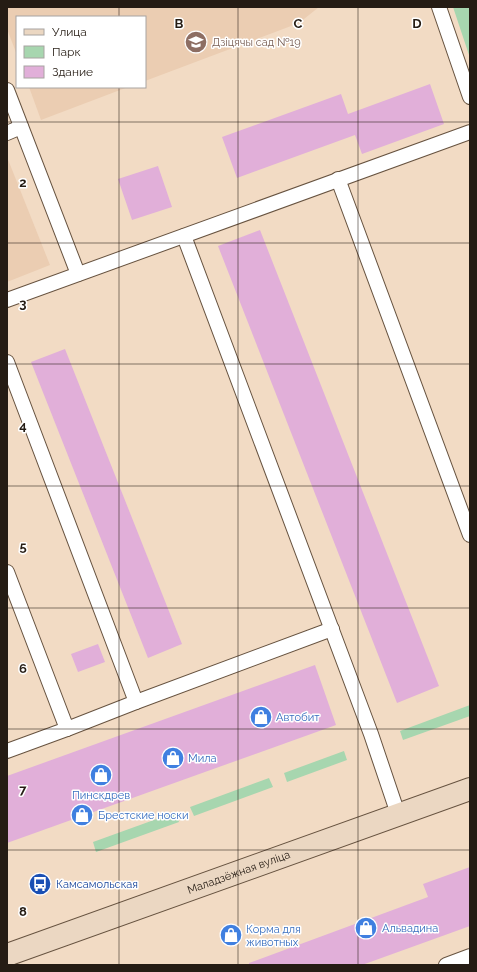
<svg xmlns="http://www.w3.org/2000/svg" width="477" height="972" font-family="Raleway,sans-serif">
<rect width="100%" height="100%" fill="#f2dbc4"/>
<!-- built -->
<g fill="#ebcdb2">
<path d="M7,7H319L299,23L145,81V17H17V55L7,29Z"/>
<path d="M29,87H128L41,120Z"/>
<path d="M7,157L50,265L7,282Z"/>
</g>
<!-- green -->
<g fill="#a7d6af">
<path d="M453,7H470V58Z"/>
<path d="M470,705V716L403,740L400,731Z"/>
<path d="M344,751L347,760L287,782L284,773Z"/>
<path d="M269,778L273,787L194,816L190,807Z"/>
<path d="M176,812L179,822L96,852L93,842Z"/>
</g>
<!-- building -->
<g fill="#e1afd9">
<path d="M430,84L444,124L362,154L355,135L237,178L222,137L341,94L348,114Z"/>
<path d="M158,166L172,207L132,220L118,179Z"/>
<path d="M260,230L439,686L397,703L218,246Z"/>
<path d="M65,349L182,644L148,658L31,362Z"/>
<path d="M98,644L105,662L78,672L71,654Z"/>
<path d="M315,665L336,725L7,843V776Z"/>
<path d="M470,867V926L362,965H249V963L428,897L423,884Z"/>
</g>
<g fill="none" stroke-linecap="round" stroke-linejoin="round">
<!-- lane casing -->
<g stroke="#675340" stroke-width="16">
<g id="lane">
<path d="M439,7L470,97"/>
<path d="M7,90L78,274"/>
<path d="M7,133L21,127"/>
<path d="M338,179L470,535"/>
<path d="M184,236L371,734L398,814"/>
<path d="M7,300L470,132"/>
<path d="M7,362L136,702"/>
<path d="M7,572L67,729L7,751"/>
<path d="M67,729L136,702L332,629"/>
<path d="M446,965L470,956"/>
</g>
</g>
<!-- secondary casing -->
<g stroke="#675340" stroke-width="24">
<g id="secondary">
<path id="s1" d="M7,955L470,789"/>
</g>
</g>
<!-- lane -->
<use href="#lane" stroke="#fff" stroke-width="14"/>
<!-- secondary -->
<use href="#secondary" stroke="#ebd7c2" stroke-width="22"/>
</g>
<!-- grid -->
<path fill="none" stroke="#251c14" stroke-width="1" stroke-opacity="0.55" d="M119,7V17M238,7V965M358,7V965M119,87V965M7,122H470M7,243H470M7,364H470M7,486H470M7,608H470M7,729H470M7,850H470"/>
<!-- icons -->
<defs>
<g id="school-disc" transform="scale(1.15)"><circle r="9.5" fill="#8d6e63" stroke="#fff"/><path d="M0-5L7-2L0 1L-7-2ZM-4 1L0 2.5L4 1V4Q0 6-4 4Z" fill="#fff"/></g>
<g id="shop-disc" transform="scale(1.15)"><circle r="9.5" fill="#3f7fe0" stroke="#fff"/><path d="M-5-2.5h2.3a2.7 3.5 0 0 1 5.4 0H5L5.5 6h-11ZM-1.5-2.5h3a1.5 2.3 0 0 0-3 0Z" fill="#fff"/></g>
<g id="bus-disc" transform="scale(1.15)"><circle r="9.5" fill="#1a4fb4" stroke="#fff"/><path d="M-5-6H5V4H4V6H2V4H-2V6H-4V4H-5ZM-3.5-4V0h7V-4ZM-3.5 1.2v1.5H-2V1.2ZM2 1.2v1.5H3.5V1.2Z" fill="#fff"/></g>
</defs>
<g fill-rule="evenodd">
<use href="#school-disc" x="196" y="42"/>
<use href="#shop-disc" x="261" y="717"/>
<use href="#shop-disc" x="173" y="758"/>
<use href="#shop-disc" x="101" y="775"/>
<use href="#shop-disc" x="82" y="815"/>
<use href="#bus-disc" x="40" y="884"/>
<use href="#shop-disc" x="366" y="928"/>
<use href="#shop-disc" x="231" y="935"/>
</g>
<g text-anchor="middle" stroke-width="3" stroke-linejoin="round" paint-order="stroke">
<!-- education labels -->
<g font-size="11" fill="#785e54" stroke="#fff" text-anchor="start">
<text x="212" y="46">Дзіцячы сад №19</text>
</g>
<!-- shop labels -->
<g font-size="11" fill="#366cbe" stroke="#fff" text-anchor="start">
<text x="276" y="721">Автобит</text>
<text x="188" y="762">Мила</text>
<text x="101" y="799" text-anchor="middle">Пинскдрев</text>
<text x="98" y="819">Брестские носки</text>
<text x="382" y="932">Альвадина</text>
<text x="246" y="933">Корма для<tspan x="246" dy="13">животных</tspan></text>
</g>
<!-- street labels -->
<g font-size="11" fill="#251c14" stroke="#fff">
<text dy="4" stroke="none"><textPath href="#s1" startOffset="246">Маладзёжная вуліца</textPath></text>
</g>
<!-- transit labels -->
<g font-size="11" fill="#164399" stroke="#fff" text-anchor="start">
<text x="56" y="888">Камсамольская</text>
</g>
</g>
<g font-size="13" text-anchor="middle" font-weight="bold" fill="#251c14" stroke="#fff" stroke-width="3" stroke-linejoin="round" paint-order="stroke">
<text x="179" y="28">B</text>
<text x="298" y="28">C</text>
<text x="417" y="28">D</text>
<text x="23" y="187">2</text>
<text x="23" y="308">3</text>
<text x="23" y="430">4</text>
<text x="23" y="551">5</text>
<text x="23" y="673">6</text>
<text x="23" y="794">7</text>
<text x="23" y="916">8</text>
</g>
<!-- border -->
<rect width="477" height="972" fill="none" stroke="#251c14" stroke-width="16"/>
<!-- legend -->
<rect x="16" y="16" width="130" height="72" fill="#ffffff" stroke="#a8a4a1"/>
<rect x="24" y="29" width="20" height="6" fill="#ebd7c2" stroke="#a8a4a1"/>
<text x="52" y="36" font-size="12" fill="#251c14">Улица</text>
<rect x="24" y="46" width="20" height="12" fill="#a7d6af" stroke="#a8a4a1"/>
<text x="52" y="56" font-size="12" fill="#251c14">Парк</text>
<rect x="24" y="66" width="20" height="12" fill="#e1afd9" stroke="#a8a4a1"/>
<text x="52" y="76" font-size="12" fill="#251c14">Здание</text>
</svg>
